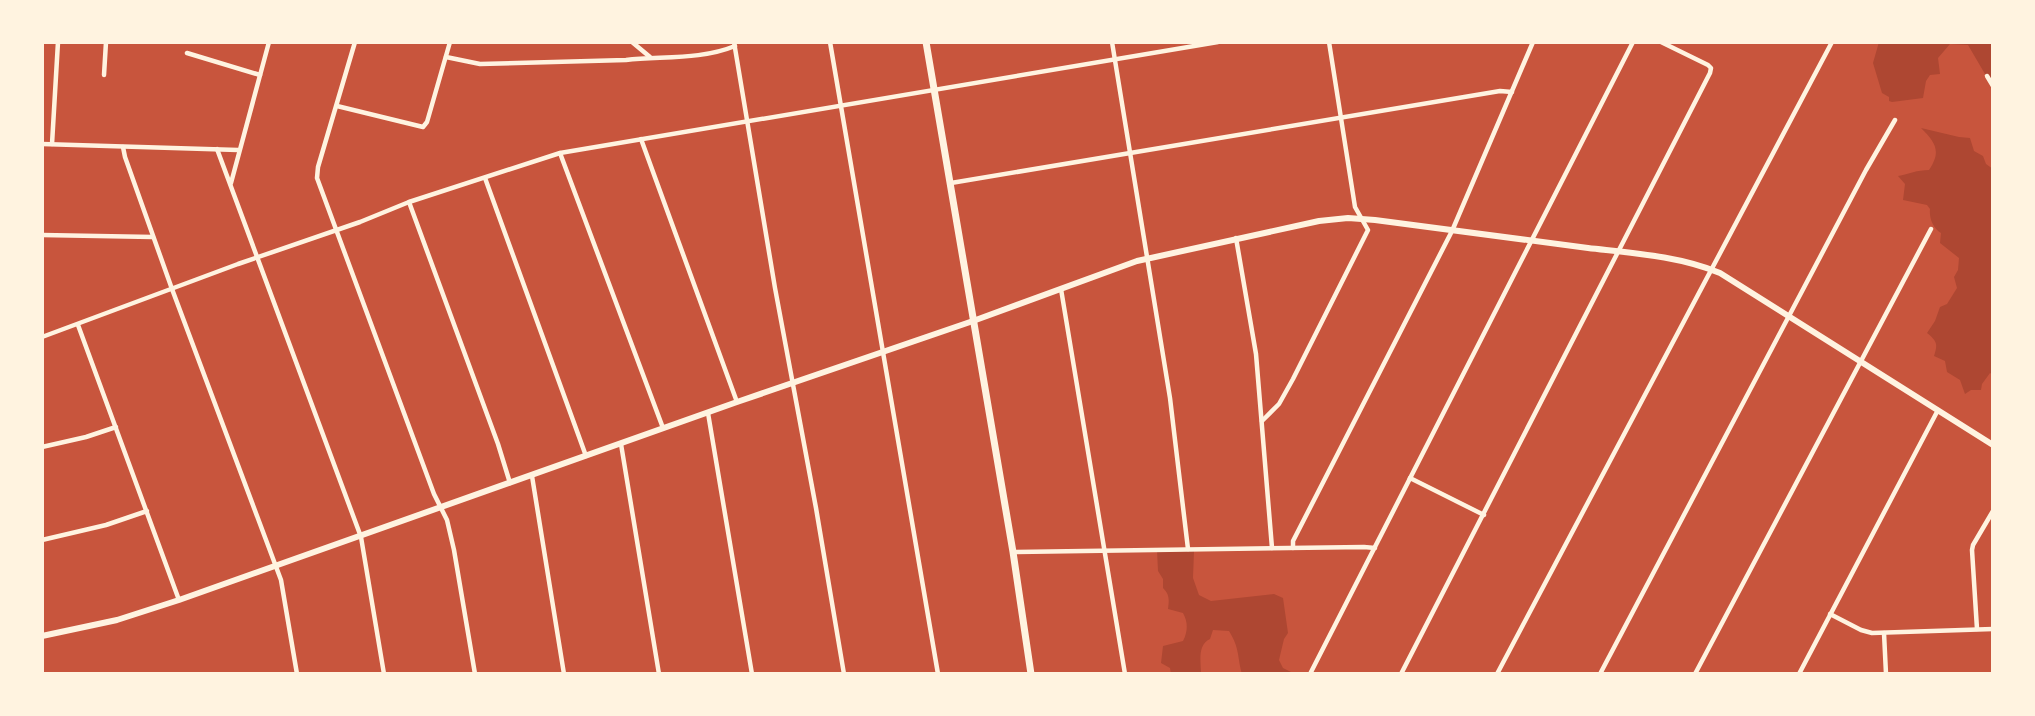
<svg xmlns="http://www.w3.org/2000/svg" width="2035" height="716" font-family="Roboto,sans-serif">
<rect width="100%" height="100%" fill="#c8553d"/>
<!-- green -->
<g fill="#ae4732">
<path d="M1879,42L1884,44L1891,42H1993V77L1989,78L1985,74L1968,45L1950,44L1938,58L1940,74L1930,75L1926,81L1923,98L1892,102L1889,101V97L1882,93L1873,63Z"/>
<path d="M1921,128L1959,137L1970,138L1974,151L1983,156L1986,164L1993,169V375L1990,373L1982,384L1981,390H1971L1965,394L1960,380L1947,372L1945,361L1934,356C1938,344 1937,341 1927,333L1935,321L1940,307L1947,304L1957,288L1954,277L1958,270L1959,258L1940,243L1941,233C1933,228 1929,218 1930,209L1927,205L1903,200L1905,184L1898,176C1909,174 1917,170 1929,170C1942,151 1935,142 1921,128Z"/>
<path d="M1157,550L1194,551L1193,578L1199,595L1211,601L1274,594L1283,598L1288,633L1284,639L1279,660L1283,668L1295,674H1242C1237,656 1240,649 1229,631L1213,630L1210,639C1197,645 1201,662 1201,674H1171L1170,668L1161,663L1163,646L1183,641C1188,631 1188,622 1183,613L1168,609C1169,600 1170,595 1163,588V579L1158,571Z"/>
</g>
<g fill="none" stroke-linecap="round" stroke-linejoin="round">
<!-- minor -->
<g stroke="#fff3e0" stroke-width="4.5">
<path d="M355,42L318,167L317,178L434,494L447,520L454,550L475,674"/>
<path d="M632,42L650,57"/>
<path d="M734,42L775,288L816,508L844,674"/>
<path d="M830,42L938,674"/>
<path d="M1112,42L1170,398L1188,549"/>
<path d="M187,53L260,75"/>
<path d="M446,57L480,64L626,60C662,56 701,60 735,46"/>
<path d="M104,75L106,42"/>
<path d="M1987,76L1993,86"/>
<path d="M337,106L423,127L427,122L450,42"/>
<path d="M641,139L737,402"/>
<path d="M42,144L238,150"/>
<path d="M52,144L58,42"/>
<path d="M123,147L125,157L172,289L281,580L297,674"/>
<path d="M217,149L361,537L384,674"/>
<path d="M560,153L663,428"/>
<path d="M485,178L586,456"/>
<path d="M231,183L269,42"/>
<path d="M951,183L1500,91L1512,92"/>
<path d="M409,202L498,444L510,483"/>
<path d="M42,235L153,237"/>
<path d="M1236,238L1256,354L1272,548"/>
<path d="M1061,289L1125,674"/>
<path d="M78,325L179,600"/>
<path d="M42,337L238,264L360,222L409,202L560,153L1218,42"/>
<path d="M708,413L752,674"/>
<path d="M1262,421L1279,404L1293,379L1368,230L1355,207L1329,42"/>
<path d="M621,444L659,674"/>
<path d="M42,447L86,437L116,427"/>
<path d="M532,476L564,674"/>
<path d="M1410,478L1484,515"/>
<path d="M42,540L106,525L147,511"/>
<path d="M1293,548V541L1452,231L1533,42"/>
<path d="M1013,552L1364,547L1375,548"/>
<path d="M1830,614L1861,630L1872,633L1993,629"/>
<path d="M1977,629L1972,550L1973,545L1993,511"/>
<path d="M1884,633L1886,674"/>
<path d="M1310,674L1633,42"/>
<path d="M1401,674L1710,73L1711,68L1708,65L1661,42"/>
<path d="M1497,674L1832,42"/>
<path d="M1600,674L1866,170L1895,120"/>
<path d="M1695,674L1931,229"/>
<path d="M1799,674L1938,410"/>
</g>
<!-- secondary -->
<path stroke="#fff3e0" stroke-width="6" d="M42,636L117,620L179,600L737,402L973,321L1137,261L1319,221L1348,218L1375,220C1446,230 1517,239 1588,248C1632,253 1679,256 1720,273L1993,445"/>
<!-- primary -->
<path stroke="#fff3e0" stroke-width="7" d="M926,42L1013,552L1031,674"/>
</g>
<!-- border -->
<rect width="2035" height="716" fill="none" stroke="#fff3e0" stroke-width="88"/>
</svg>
